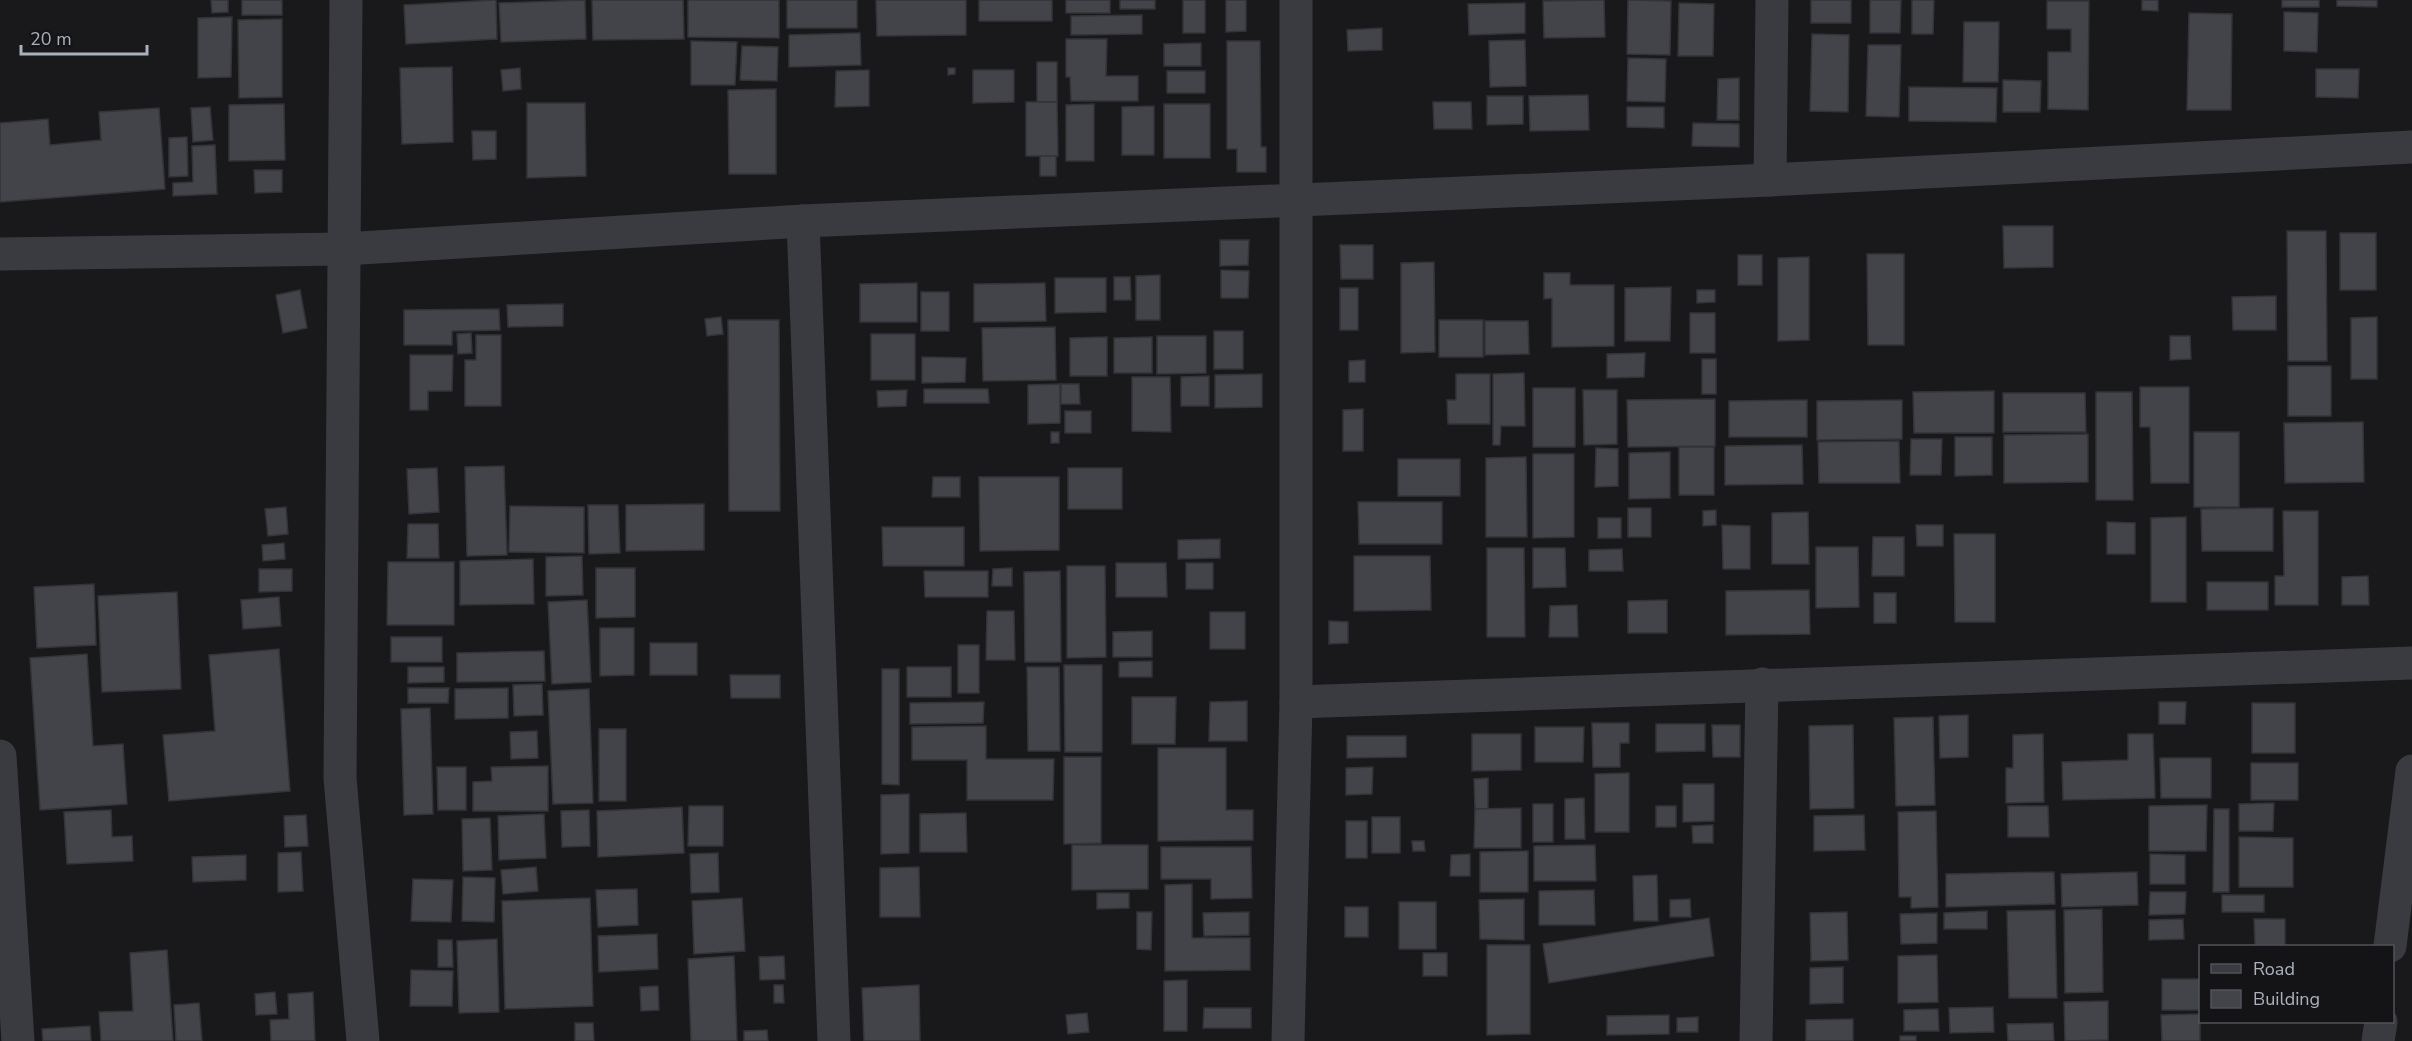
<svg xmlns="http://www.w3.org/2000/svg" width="2412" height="1041" font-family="'Nunito Sans',sans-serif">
<rect width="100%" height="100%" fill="#19191c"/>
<!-- building -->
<g fill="#434449" stroke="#333338" stroke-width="1.5">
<path d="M211,0H228V12L212,13Z"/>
<rect x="242" y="0" width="40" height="15"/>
<path d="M496,0L497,39L406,44L404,5Z"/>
<path d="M585,0L586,39L501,42L499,3Z"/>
<path d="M592,0H683L684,39L593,40Z"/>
<path d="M688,0H779V38L688,37Z"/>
<rect x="787" y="0" width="70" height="28"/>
<path d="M876,0H966V35L877,36Z"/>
<rect x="979" y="0" width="73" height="21"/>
<rect x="1066" y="0" width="44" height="13"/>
<rect x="1120" y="0" width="35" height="9"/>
<rect x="1183" y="0" width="22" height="33"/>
<path d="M1226,0H1246V31L1226,32Z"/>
<path d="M1604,0L1605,37L1544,38L1543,1Z"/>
<path d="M1628,0L1671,1L1670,55L1627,54Z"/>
<rect x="1811" y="0" width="40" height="23"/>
<path d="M1870,0H1901L1900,33H1870Z"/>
<path d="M1912,0H1934L1933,34H1912Z"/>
<path d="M2142,0H2158V11L2142,10Z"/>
<rect x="2282" y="0" width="37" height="7"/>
<path d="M2337,0H2377V7L2337,6Z"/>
<path d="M2047,1H2089L2088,110L2048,109V52H2071V29H2047Z"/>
<path d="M1525,3V33L1469,35L1468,4Z"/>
<path d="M1679,3L1714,4L1713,56H1678Z"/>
<path d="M2284,12L2318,13L2317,52L2284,51Z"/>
<path d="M2189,13L2232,14L2231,110H2187Z"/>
<path d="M1142,15V34L1071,35V16Z"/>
<path d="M232,17L231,77L198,78V18Z"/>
<path d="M282,19V97L239,98L238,20Z"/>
<path d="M1964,22H1999L1998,82H1963Z"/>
<path d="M1382,28V50L1348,51L1347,30Z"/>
<path d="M860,33L861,65L789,67V35Z"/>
<path d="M1812,34L1849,35L1848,112L1810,111Z"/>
<path d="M1066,39H1107L1106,76H1138V101H1071L1070,77H1066Z"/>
<path d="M1525,40L1526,86L1490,87L1489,41Z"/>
<path d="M691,41L737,42L735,85H691Z"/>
<path d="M1227,41H1260L1261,147H1266V172H1237V149H1227Z"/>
<path d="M1201,43V66H1164V44Z"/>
<path d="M1868,45H1901L1899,117L1866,116Z"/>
<path d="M742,46L778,47L777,81L740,80Z"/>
<path d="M1628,58L1666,59L1665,102L1627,101Z"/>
<rect x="1037" y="62" width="20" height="40"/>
<path d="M452,67L453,142L402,144L400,68Z"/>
<path d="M520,68L521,89L503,91L501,70Z"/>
<path d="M948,68H955V74L948,75Z"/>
<path d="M2316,69H2359L2358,98L2316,97Z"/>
<path d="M869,70V106L835,107L836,71Z"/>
<path d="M973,70H1014V102L973,103Z"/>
<rect x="1167" y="71" width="38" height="22"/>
<path d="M1739,78V120H1717L1718,79Z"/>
<path d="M2003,80L2041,81L2040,112H2003Z"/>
<path d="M1909,87L1997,88L1996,122L1909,121Z"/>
<path d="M776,89V174H729L728,90Z"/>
<path d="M1588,95L1589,130L1530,131L1529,96Z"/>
<path d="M1487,96H1523V124L1487,125Z"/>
<path d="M1026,102H1057L1058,156H1026Z"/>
<path d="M1433,102H1471L1472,129H1434Z"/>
<path d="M527,103H585L586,176L527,178Z"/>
<path d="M284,104L285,160L229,161V105Z"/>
<path d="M1094,104V161H1066V105Z"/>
<rect x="1164" y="104" width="46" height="54"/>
<path d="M1154,106V155H1122V107Z"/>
<path d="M210,107L213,140L193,142L191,108Z"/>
<path d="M1627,107H1664V128L1627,127Z"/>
<path d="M159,108L165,189L0,202V123L48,119L50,145L101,140L99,112Z"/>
<path d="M1693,123L1739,124V147L1692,146Z"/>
<path d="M472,131H496V159L473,160Z"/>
<path d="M187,137L188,176L169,177V138Z"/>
<path d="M215,145L217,194L173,196V183L193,182L192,146Z"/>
<rect x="1040" y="156" width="16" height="20"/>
<path d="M254,170H282V192L255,193Z"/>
<path d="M2003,226H2053V267L2004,268Z"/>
<path d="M2287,231H2326L2327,361H2288Z"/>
<rect x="2340" y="233" width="36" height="57"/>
<path d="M1220,240H1249L1248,265L1220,266Z"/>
<path d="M1340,245H1373V279H1341Z"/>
<path d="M1867,254H1904V345H1868Z"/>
<rect x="1738" y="255" width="24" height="30"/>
<path d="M1809,257V340L1778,341V258Z"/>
<path d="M1434,262L1435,352L1401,353V263Z"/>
<path d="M1221,270L1249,271L1248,298H1221Z"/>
<path d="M1544,273H1570V285H1614V346L1552,347V298L1544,299Z"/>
<path d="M1160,275V320H1136V276Z"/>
<path d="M1114,277H1130L1131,300H1114Z"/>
<path d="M1055,278H1106V312L1055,313Z"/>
<path d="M917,283V322H860V284Z"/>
<path d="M1045,283L1046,321L974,322V284Z"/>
<path d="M1671,287L1670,341H1625V288Z"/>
<rect x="1340" y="288" width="18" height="42"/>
<path d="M300,290L307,328L283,333L276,295Z"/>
<path d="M1697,290H1715V302L1697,303Z"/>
<rect x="921" y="292" width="28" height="39"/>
<path d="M2276,296V330H2233L2232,297Z"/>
<path d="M563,304V326L508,327L507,305Z"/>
<path d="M499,309L500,330L452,331V345H404V310Z"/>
<rect x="1690" y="313" width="25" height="40"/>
<path d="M721,317L723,334L707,336L705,319Z"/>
<path d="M2377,317V379H2351V318Z"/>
<path d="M728,320H779L780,511H729Z"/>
<rect x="1439" y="320" width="44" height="37"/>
<path d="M1485,321H1528L1529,354L1485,355Z"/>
<path d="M1055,327L1056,380L983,381L982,328Z"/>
<rect x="1214" y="331" width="29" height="38"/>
<path d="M471,333L472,353L458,354L457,334Z"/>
<rect x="871" y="334" width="44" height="46"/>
<path d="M476,335H501V406H465V360H476Z"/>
<path d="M1157,336H1206V373L1157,374Z"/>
<path d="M2170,336H2190L2191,359L2170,360Z"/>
<path d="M1107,337V376H1070V338Z"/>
<path d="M1152,337V373H1114V338Z"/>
<path d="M1645,353L1644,377L1607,378V354Z"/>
<path d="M410,355H453L452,391H428V410H410Z"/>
<path d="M922,357L966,358L965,382L922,383Z"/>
<rect x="1702" y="359" width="14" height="35"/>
<path d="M1365,360V382H1349V361Z"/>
<rect x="2288" y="366" width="43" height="50"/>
<path d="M1524,373L1525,426H1501L1500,445H1493V374Z"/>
<path d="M1262,374V407L1215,408V375Z"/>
<path d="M1456,374H1490V424H1448L1447,400H1456Z"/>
<path d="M1209,376V406H1181V377Z"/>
<path d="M1132,377H1170L1171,432L1132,431Z"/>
<path d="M1060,384V423L1028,424V385Z"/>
<path d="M1061,384H1079L1080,404H1061Z"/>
<path d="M2140,387H2189V483H2151L2150,427H2140Z"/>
<rect x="1533" y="388" width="42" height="59"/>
<path d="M924,389H988L989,403H924Z"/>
<path d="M907,390L906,406L878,407L877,391Z"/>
<path d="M1583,390H1617V444L1584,445Z"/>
<path d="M1994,391V433H1914L1913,392Z"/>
<path d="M2096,392H2132L2133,500H2096Z"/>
<path d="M2003,393H2085L2086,432H2003Z"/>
<path d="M1715,399V446L1628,447L1627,400Z"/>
<path d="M1807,400V437H1729V401Z"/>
<path d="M1902,400V439L1817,440V401Z"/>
<path d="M1363,409V451H1343V410Z"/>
<rect x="1065" y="411" width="26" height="22"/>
<path d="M2363,422L2364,482L2285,483L2284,423Z"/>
<rect x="1051" y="432" width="8" height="11"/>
<rect x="2194" y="432" width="45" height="75"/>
<path d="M2088,434V482L2004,483V435Z"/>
<path d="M1955,437H1992V475L1955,476Z"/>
<path d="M1911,439H1942L1941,475H1910Z"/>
<path d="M1899,441L1900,483H1819L1818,442Z"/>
<path d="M1802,445L1803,484L1725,485V446Z"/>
<rect x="1679" y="447" width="35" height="48"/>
<path d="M1596,448L1618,449V486L1595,487Z"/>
<path d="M1670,452V498L1629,499V453Z"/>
<path d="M1533,454H1574V537L1533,538Z"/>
<path d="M1526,457L1527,537H1486V458Z"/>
<rect x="1398" y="459" width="62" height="37"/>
<path d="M504,466L507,555L467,556L465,467Z"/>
<path d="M437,468L439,512L409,514L407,469Z"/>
<rect x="1068" y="468" width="54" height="41"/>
<path d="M933,477H960V497H932Z"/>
<path d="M979,477H1059V550L980,551Z"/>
<path d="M1358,502H1442V544H1359Z"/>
<path d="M704,504V550L626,551V505Z"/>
<path d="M588,505H618L620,553L589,554Z"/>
<path d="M510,506L584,507V553L509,552Z"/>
<path d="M286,507L288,534L268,536L265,509Z"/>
<rect x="1628" y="508" width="23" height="29"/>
<path d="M2273,508V551H2202L2201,509Z"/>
<path d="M1716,510V525L1703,526V511Z"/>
<path d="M2283,511H2318V605H2275V576H2284Z"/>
<path d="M1808,512L1809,564H1772V513Z"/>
<path d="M2186,517V602H2151V518Z"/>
<rect x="1598" y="518" width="23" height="20"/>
<path d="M2107,522L2135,523V554H2107Z"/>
<path d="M408,524H438L439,558H407Z"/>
<path d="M1722,525L1750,526V569H1723Z"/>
<path d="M1916,525H1943V546H1917Z"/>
<path d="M882,527H964V566H883Z"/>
<path d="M1954,534H1995V622H1955Z"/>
<path d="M1873,537H1904V576H1872Z"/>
<path d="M1220,539V558L1178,559V540Z"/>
<path d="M284,543L285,559L263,561L262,545Z"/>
<path d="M1816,547H1858L1859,607L1816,608Z"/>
<path d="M1487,548H1524L1525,637H1487Z"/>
<path d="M1533,548H1565L1566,587L1533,588Z"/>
<path d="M1622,549L1623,571H1589V550Z"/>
<path d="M582,556L583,595L546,596V557Z"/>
<path d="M1354,556H1430L1431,610L1354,611Z"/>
<path d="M533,559L534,604L460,605V561Z"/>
<path d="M388,562H454V625H387Z"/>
<path d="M1116,563H1166L1167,597H1116Z"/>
<rect x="1186" y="563" width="27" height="26"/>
<path d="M1067,566H1105L1106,657L1067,658Z"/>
<path d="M596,568H635V617L596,618Z"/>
<path d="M1012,568V586H992L993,569Z"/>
<path d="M259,569H292V591L259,592Z"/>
<path d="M924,571H988V597H925Z"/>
<path d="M1060,571L1061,662H1025L1024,572Z"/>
<path d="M2368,576L2369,605H2342V577Z"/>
<rect x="2207" y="582" width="61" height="28"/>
<path d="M94,584L96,645L37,648L34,587Z"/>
<path d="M1809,590L1810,634L1726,635V591Z"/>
<path d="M177,592L181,689L102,692L98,596Z"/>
<rect x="1874" y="593" width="22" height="30"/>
<path d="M279,597L281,626L243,629L241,600Z"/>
<path d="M587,600L591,682L552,684L548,602Z"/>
<path d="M1667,600V633H1628V601Z"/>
<path d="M1577,605L1578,637H1549L1550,606Z"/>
<path d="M987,611H1014L1015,660H986Z"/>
<rect x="1210" y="612" width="35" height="37"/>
<path d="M1329,621L1348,622V643L1329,644Z"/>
<path d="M600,628H634V675L600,676Z"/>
<path d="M1152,631V657H1113V632Z"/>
<rect x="391" y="637" width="51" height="25"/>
<rect x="650" y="643" width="47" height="32"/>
<rect x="958" y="645" width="21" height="48"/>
<path d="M279,649L290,791L169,801L163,735L215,731L209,655Z"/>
<path d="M544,651L545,681L457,682V653Z"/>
<path d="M87,654L93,746L123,744L127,804L40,810L30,658Z"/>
<path d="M1152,661V677H1119V662Z"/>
<path d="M1064,665H1102V752H1065Z"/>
<path d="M408,667H444V682L408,683Z"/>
<rect x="907" y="667" width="44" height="30"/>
<path d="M1027,667H1059L1060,751H1028Z"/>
<path d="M882,669H899V785L882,784Z"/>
<path d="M730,675H780V698H731Z"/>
<path d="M542,684L543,715L514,716L513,685Z"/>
<path d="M408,688H449L448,703H408Z"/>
<path d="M508,688V718L455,719V689Z"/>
<path d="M589,689L593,803L553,804L548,691Z"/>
<path d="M1132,697H1176L1175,744H1132Z"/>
<path d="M1247,701V741H1209L1210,702Z"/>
<path d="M984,702L983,723L910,724V703Z"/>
<path d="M2159,702H2186L2185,724H2159Z"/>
<rect x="2252" y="703" width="43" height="50"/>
<path d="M430,708L433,814L404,815L401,709Z"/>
<path d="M1968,715V757L1940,758L1939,716Z"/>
<path d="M1933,717L1935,805L1896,806L1894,718Z"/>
<path d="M1592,723H1629V743H1620V767H1593Z"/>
<path d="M1656,724H1705V751L1656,752Z"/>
<path d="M1712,725H1740V757H1713Z"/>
<path d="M1853,725L1854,808L1810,809L1809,726Z"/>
<path d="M986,726V759H1054L1053,800H967V760H912V727Z"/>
<path d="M1535,727H1584L1583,762H1535Z"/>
<rect x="599" y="729" width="27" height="72"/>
<path d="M537,731L538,758L511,759L510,732Z"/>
<path d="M1472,734H1521V770L1472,771Z"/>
<path d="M2043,734L2044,802L2006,803V768H2013V735Z"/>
<path d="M2128,734H2153L2155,798L2063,800L2062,762L2128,760Z"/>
<path d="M1347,736H1406V757L1347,758Z"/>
<path d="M1158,748H1226V810H1253V840L1158,841Z"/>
<path d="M1064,757H1101V843L1064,844Z"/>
<path d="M2160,758H2211V798H2161Z"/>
<rect x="2251" y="763" width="47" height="37"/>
<path d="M548,766V811H473V782L492,781L491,767Z"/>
<path d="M437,767H466V810H438Z"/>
<path d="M1373,767L1372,794L1346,795V768Z"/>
<path d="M1629,773V832H1595V774Z"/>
<path d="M1488,778V809H1475L1474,779Z"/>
<path d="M1683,784H1714V821L1683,822Z"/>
<path d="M909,794V853L881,854V795Z"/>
<path d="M1584,798L1585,839H1565V799Z"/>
<path d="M2274,803L2273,831H2239V804Z"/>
<rect x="1533" y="804" width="20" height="38"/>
<path d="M2207,805L2206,851H2149V806Z"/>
<path d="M689,806H723V846H688Z"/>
<rect x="1656" y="806" width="20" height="21"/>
<path d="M2008,806H2048L2049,837H2008Z"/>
<path d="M682,807L684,853L598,857L597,811Z"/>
<path d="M1521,808V848H1474L1475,809Z"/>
<path d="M2214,809H2229V892H2213Z"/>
<path d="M111,810L112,837L132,836L133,861L67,864L64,812Z"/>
<path d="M589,810L590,846L562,847L561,811Z"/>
<path d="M1936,811L1938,907L1911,908V897H1899L1898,812Z"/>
<path d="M966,813L967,852H920V814Z"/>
<path d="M544,814L546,858L499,860L498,816Z"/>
<path d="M306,815L308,846L285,847L284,816Z"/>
<path d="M1864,815L1865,850L1814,851V816Z"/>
<rect x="1372" y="817" width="28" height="36"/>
<path d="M490,818L492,870L463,871L462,819Z"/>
<rect x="1346" y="821" width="21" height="37"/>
<path d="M1713,825V843H1693L1692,826Z"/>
<path d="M2239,837L2293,838V887H2239Z"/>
<path d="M1412,841H1424L1425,851H1413Z"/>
<path d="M1072,845H1148V889L1072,890Z"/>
<path d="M1595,845L1596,881H1534V846Z"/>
<path d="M1161,847H1251L1252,898L1211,899V879H1161Z"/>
<path d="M1528,851V892H1480V852Z"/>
<path d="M301,852L303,891L278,892V853Z"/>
<path d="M718,853L719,892L691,893L690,854Z"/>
<path d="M1470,854V876H1450L1451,855Z"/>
<path d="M2150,854L2185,855V884H2150Z"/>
<path d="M246,855V880L193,882L192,857Z"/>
<path d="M536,867L538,891L503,894L501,870Z"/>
<path d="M919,867L920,917H880V868Z"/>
<path d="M2054,872L2055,904L1946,907V874Z"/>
<path d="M2137,872L2138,905L2062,907L2061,874Z"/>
<path d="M1657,875L1658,921H1634L1633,876Z"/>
<path d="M463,877L495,878L494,922L462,921Z"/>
<path d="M413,879L453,880L451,922L411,921Z"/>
<path d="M1192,884V938H1250V970L1165,971V885Z"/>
<path d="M637,889L638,925L598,927L596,890Z"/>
<path d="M1594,890L1595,925H1539V891Z"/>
<path d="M2150,892H2186L2185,914L2149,915Z"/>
<path d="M1097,893H1129V908L1097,909Z"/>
<rect x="2222" y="895" width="42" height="17"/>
<path d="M590,898L593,1006L505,1009L502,901Z"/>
<path d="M742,898L745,951L694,954L692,901Z"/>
<path d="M1524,899V940L1480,939L1479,900Z"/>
<path d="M1690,899L1691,917H1670V900Z"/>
<rect x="1399" y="902" width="37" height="47"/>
<rect x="1345" y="907" width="23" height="30"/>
<path d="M2102,909L2103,992L2065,993L2064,910Z"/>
<path d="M2055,910L2057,998H2009L2007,911Z"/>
<path d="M1987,911V929H1944V913Z"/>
<path d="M1137,912H1152L1151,950L1137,949Z"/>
<path d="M1249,912V935L1204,936L1203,913Z"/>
<path d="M1847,912L1848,960L1811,961L1810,913Z"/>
<path d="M1937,913V943L1901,944L1900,914Z"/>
<path d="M1709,918L1714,956L1549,983L1543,944Z"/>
<path d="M2183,919L2184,939L2149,940V920Z"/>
<path d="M2254,919H2285V945H2255Z"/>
<path d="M657,934L658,969L599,972L598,936Z"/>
<path d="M497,939L499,1012L459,1013L457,941Z"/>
<path d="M438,940H452L453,967H438Z"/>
<path d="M1487,945H1530V1034L1487,1035Z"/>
<path d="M167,950L173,1041H101L99,1012L133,1011L130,953Z"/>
<rect x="1423" y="953" width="24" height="23"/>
<path d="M1937,955L1938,1002L1898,1003V956Z"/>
<path d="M734,956L737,1041H691L688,959Z"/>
<path d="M784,956L785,979L760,980L759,957Z"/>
<path d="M1843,967V1003L1810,1004V968Z"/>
<path d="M411,970L453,971L452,1006H410Z"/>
<rect x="2162" y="979" width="38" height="31"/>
<path d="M1187,980V1031H1164V981Z"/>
<path d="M774,985H783L784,1003H774Z"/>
<path d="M919,985L920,1041H864L862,988Z"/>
<path d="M658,986L659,1010L641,1011L640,987Z"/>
<path d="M275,992L277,1014L256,1015L255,994Z"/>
<path d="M313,992L315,1041H271L270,1020L289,1019L288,994Z"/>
<path d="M2108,1001V1040L2065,1041L2064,1002Z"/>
<path d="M199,1003L202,1041H176L174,1005Z"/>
<path d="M1993,1007L1994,1032L1950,1033L1949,1008Z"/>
<path d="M1204,1008H1251V1028H1203Z"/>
<path d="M1938,1009L1939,1031H1904V1010Z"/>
<path d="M1087,1013L1089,1032L1068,1034L1066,1015Z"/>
<path d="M2200,1014V1041H2162L2161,1015Z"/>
<path d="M1669,1015V1034L1607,1035V1016Z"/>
<path d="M1698,1017V1032H1677V1018Z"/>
<path d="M1853,1019V1041H1806V1020Z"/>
<path d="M575,1023H593L594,1041H575Z"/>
<path d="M2053,1023L2054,1041H2008L2007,1024Z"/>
<path d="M90,1026L91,1041H43L42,1029Z"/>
<path d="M767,1030L768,1041H744V1031Z"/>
<rect x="1900" y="1036" width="16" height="5"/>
</g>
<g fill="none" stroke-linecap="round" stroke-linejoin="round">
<!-- minor -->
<g stroke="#3a3b41" stroke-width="33">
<path d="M346,0L340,778L363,1041"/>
<path d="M1770,180L1772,0"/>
<path d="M803,221L834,1041"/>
<path d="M0,254L344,249L803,221L1770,180L2412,147"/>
<path d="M1296,702L2412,663"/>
<path d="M0,756L18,1041"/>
<path d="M2390,946L2412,771"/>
<path d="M1288,1041L1296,702V0"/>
<path d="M1756,1041L1762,684"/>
<path d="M2378,1041L2381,1022"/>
</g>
</g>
<!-- legend -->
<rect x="2199" y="945" width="195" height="78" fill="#141417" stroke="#505359" stroke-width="1.5"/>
<rect x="2211" y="964" width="30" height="9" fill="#3a3b41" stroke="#505359" stroke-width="1.5"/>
<text x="2253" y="975" font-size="18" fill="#aab1bc">Road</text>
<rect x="2211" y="990" width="30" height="18" fill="#434449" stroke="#505359" stroke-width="1.5"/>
<text x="2253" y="1005" font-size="18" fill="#aab1bc">Building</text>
<!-- scale -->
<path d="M21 45v9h126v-9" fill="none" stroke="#aab1bc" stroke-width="3"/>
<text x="30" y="45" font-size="18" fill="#aab1bc" stroke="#141417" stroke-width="4.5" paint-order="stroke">20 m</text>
</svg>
